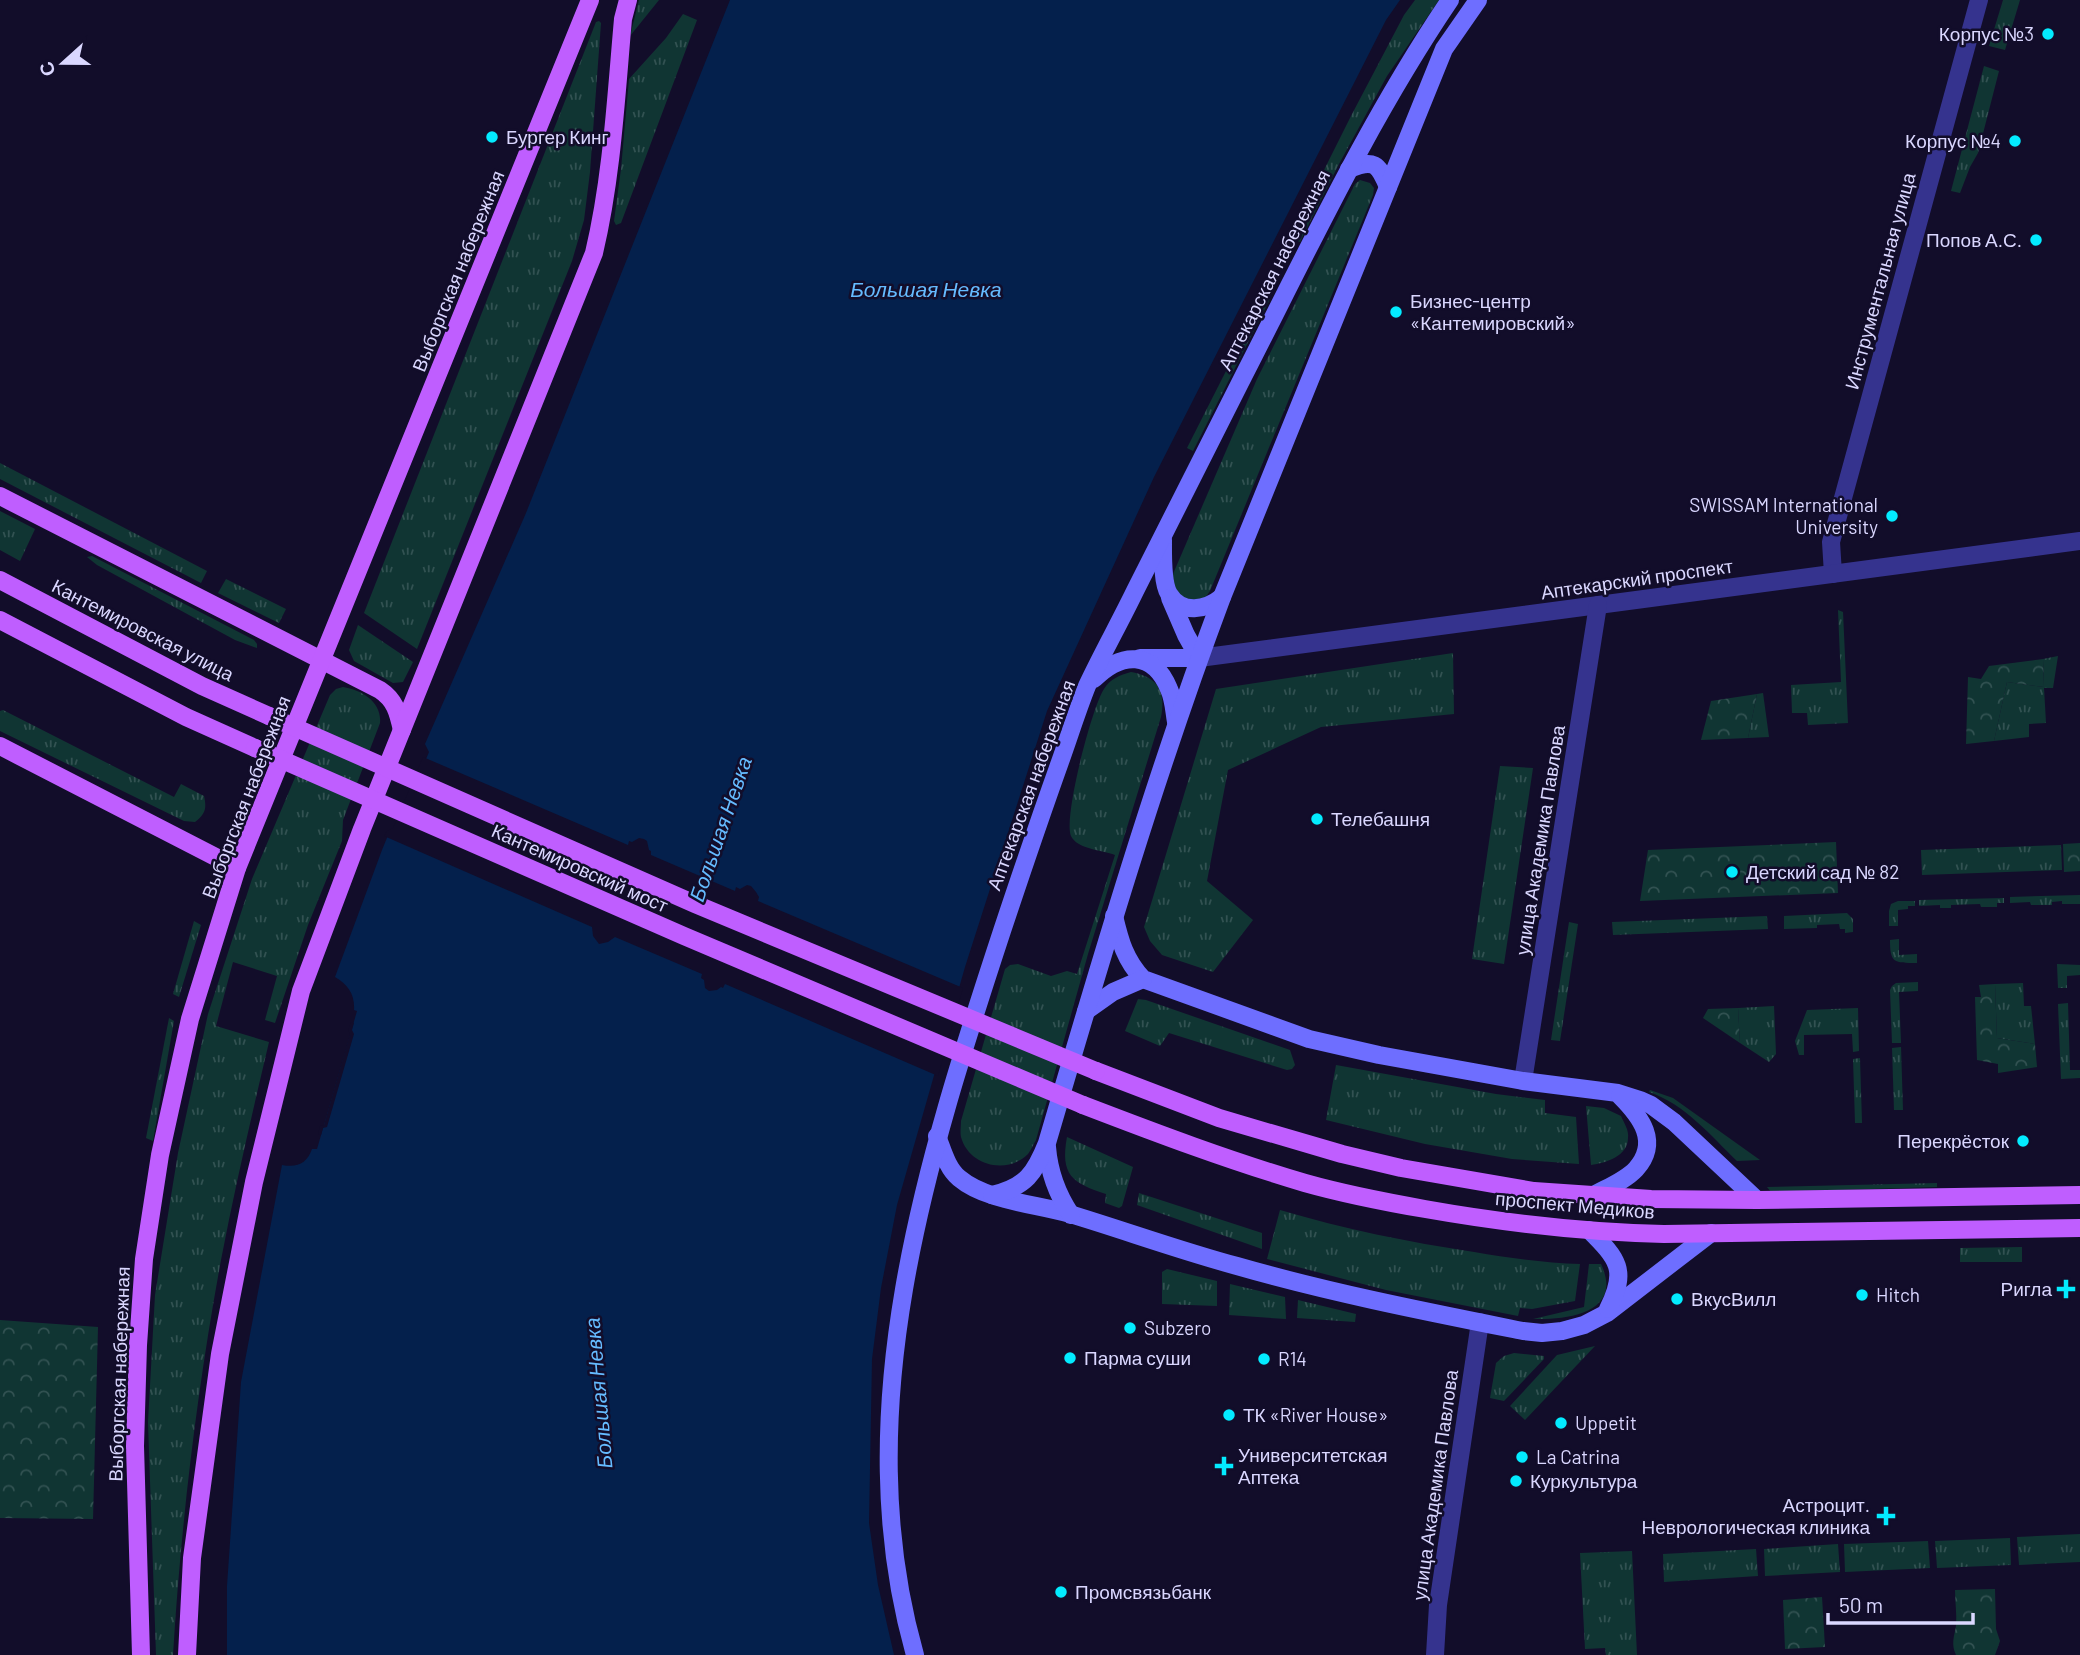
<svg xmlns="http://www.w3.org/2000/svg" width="2080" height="1655" font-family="Barlow,sans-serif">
<defs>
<pattern id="grass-tufts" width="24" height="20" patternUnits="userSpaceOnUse" patternTransform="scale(1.75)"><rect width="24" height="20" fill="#103533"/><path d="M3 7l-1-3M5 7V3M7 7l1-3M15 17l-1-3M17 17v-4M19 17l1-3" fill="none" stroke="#325252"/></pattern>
<pattern id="forest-crowns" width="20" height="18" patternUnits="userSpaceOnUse" patternTransform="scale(1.75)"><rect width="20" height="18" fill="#103533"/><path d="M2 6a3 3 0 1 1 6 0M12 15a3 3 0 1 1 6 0" fill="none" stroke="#325252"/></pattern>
</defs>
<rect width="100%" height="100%" fill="#120d2a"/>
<!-- grass -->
<g fill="url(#grass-tufts)">
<path d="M639,0H659L630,36Z"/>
<path d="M1415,0H1439L1387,76L1339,164L1300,242L1290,238L1351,116L1404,15Z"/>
<path d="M2003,0H2020L2005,50L1989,46Z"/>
<path d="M683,14L697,20L621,223L616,225L614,221L621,169L629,79L666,38Z"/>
<path d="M599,21L601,23L590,172L584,220L572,261L417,649L364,613L596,22Z"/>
<path d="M1984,66L1999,71L1978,153L1970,167L1960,193L1951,191Z"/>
<path d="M1360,180L1370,183L1374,188L1373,195L1210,591L1205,598L1190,601C1178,595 1171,588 1173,574L1257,379L1355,184Z"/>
<path d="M1264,296L1270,299L1193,451L1187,448Z"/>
<path d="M0,463L207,571L201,583L0,479Z"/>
<path d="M0,511L35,529L20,561L0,550Z"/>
<path d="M92,556L254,640L257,644V648L235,640L97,565L87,557Z"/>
<path d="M226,579L286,609L279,623L218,593Z"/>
<path d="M1838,610L1843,612L1848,723L1808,725L1807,713H1792L1791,685L1841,682Z"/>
<path d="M358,625L413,662L403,682L393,683L354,661L349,650Z"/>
<path d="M1453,653L1454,714L1321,727L1228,770L1207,881L1253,920L1213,972L1162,955L1150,941L1144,927L1216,689Z"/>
<path d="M2058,656L2053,688H2044L2046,723L2029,724V737L1994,741L2007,682L2044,687L2043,659Z"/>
<path d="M1131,672C1158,677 1166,691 1161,717L1088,954L1036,1140C1033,1145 1031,1150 1028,1154C1007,1175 969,1166 961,1137C960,1133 961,1126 961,1121L1005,969L1010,965L1018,964L1051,976L1067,971L1077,974L1115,855C1102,850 1077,849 1071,836C1063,818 1092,707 1104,689C1110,679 1120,675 1131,672Z"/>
<path d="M343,687C362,690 382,702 380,723L343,820L342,841L308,925L275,1023L265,1020L277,976L233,962L216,1026L269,1042C252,1114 235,1187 221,1260C197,1390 181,1523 173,1655H156L148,1422L155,1295L178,1153L208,1014L252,879L330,695L336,689Z"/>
<path d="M1763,693L1769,737L1748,738L1757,694Z"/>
<path d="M3,710L174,797L181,784L204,796C207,809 205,814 195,822L184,821L0,731V711Z"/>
<path d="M1500,766L1533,768L1504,964L1472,959Z"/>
<path d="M2061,845L2062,870L1922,875L1921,850Z"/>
<path d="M2080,895V904H2062V901L2052,902V905H2031L2030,902L2010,903V897Z"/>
<path d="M2004,898V903H1997V907H1981L1980,904L1951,905V908H1940V905L1919,906V900Z"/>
<path d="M1898,901H1915V906H1908V909L1898,910V926H1889V911L1891,904Z"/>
<path d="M1847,913L1853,919V932L1845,933V929H1840L1839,924L1817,925V928L1784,929V916Z"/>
<path d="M1767,916L1768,929L1613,935L1612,922Z"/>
<path d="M194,921L201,925L179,997L173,994Z"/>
<path d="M1569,922L1578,924L1560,1041L1551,1040Z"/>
<path d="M1899,939V955L1917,954V963C1894,963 1890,963 1890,940Z"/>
<path d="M2057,964L2080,965V975L2067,976V988H2058Z"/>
<path d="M1918,982V991L1899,992L1901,1043H1892L1890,990L1892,986L1896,983Z"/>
<path d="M2023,983L2024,1006H2031L2035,1044L1997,1038L1995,984Z"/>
<path d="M1138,999L1146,1000L1290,1050L1295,1065L1292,1069L1287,1070L1169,1033L1160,1046L1125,1031Z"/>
<path d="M2068,1003L2070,1070H2080V1078L2061,1079L2058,1004Z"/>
<path d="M1774,1006L1776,1054L1769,1062L1740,1043L1738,1008Z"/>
<path d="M1858,1008L1859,1051L1853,1052L1852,1034L1804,1035V1055H1799L1795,1041L1807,1010Z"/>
<path d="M169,1018L174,1021L153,1141L146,1138Z"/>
<path d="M1901,1047L1903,1110H1894L1892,1048Z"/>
<path d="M1860,1058L1862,1123H1855L1853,1059Z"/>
<path d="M1336,1065L1496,1094L1545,1100V1113L1576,1117L1579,1164L1512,1159L1425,1144L1326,1120Z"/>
<path d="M1650,1090L1673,1098L1760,1160L1737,1161C1711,1136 1685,1104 1649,1092Z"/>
<path d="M1586,1106L1604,1108L1621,1116C1624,1123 1629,1130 1628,1138C1628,1156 1606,1163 1591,1165Z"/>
<path d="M1067,1137L1133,1167L1122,1206L1119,1208L1105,1203L1106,1194C1072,1183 1060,1175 1067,1137Z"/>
<path d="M1937,1183V1187L1771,1192L1767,1187Z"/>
<path d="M1139,1193L1262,1233V1249L1137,1205Z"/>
<path d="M1280,1210C1344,1229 1408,1242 1474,1252C1509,1258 1545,1263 1580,1264L1575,1301L1532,1309L1520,1308L1518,1316L1386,1290L1267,1259Z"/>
<path d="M2022,1247V1262H1960V1248Z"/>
<path d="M1589,1264H1601C1624,1313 1567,1320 1533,1319L1584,1307Z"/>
<path d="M1167,1269L1217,1281V1306L1162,1304V1272Z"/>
<path d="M1230,1284L1285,1297L1286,1319L1229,1315Z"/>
<path d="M1298,1300L1356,1314L1355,1322L1297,1318Z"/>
<path d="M1595,1346L1525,1420L1510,1406L1557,1355Z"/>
<path d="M1514,1353L1544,1356V1359L1504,1401L1490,1398L1496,1363L1504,1356Z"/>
<path d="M2080,1534V1562L2019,1565L2017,1537Z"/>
<path d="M2010,1538L2011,1565L1937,1568L1935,1541Z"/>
<path d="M1928,1541L1930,1568L1845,1572L1844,1544Z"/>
<path d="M1838,1544L1840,1572L1765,1576L1764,1549Z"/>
<path d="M1756,1549L1758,1576L1664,1582L1663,1554Z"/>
<path d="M1632,1551L1637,1655H1606L1605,1648L1585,1649L1580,1553Z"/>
</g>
<!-- forest -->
<g fill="url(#forest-crowns)">
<path d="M2043,659L2044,687L2007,682L1994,741L1966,744L1968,677L1981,679L1989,666Z"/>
<path d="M1757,694L1748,738L1701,740L1711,701Z"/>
<path d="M1836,842L1838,893L1640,901L1648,850Z"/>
<path d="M2080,843V871L2064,872L2063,844Z"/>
<path d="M1995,984L1997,1038L2035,1044L2037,1067L1998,1073V1064L1977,1060L1975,997H1981L1979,985Z"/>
<path d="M1738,1008L1740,1043L1703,1018L1708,1009Z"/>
<path d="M0,1320L98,1327L93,1519L0,1518Z"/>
<path d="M1995,1589L1996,1629L2000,1641L1995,1655H1956C1951,1644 1954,1637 1956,1626C1957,1614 1955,1602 1955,1590Z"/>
<path d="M1822,1597L1825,1647L1785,1649L1783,1600Z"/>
</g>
<!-- water -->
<path fill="#04204c" d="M730,0H1400L1386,20L1154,477L1047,711L965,967L897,1205L881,1288L872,1359L869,1523L878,1585L894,1655H227V1586L241,1382L282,1165C298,1168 307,1163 312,1149H317L357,1011L354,1010C355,994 348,985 335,977L382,850L389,833L396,831L429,752L425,744L526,513Z"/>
<!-- pier -->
<g fill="#120d2a">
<path d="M423,757L628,845L629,841L632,842L639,838L644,839L647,841L649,850L651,851V855L735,891L736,887L740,889L747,885L751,886L756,892L759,897L758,901L963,988L938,1076L725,984L723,988L721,987L717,990L709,991L705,988L704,980L701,978L702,974L615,937L608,942L599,944L593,936L592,927L384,836L387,831L393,828Z"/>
<path d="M351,1022L354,1023L352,1030L354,1034L327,1127L323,1128L321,1135L318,1134L320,1126L324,1125L350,1034L348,1030Z"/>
</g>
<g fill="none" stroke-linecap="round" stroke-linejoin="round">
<!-- street -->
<g stroke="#35338e" stroke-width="18">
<path d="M1833,574L1831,542L1979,0"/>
<path d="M1199,658L2080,541"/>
<path d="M1523,1081L1598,605"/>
<path d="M1435,1655L1438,1605L1480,1322"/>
</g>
<!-- secondary -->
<g stroke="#6e6eff" stroke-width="18">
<path d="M1349,169C1374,159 1378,163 1388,187"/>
<path d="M1163,540C1163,554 1162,583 1169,594C1182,615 1206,610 1222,597"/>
<path d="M1170,598L1186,635L1199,658"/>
<path d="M1140,658H1199"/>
<path d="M1094,679C1121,652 1153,650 1169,689C1174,700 1174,711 1176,722"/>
<path d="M1114,916C1120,941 1125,960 1143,979L1309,1039L1379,1055L1523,1081L1618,1093L1640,1100L1651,1105L1674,1122L1757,1200"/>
<path d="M1086,1011L1113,992L1143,979"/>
<path d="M937,1136C943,1151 947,1168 959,1178C986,1201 1037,1204 1070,1214C1126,1231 1181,1251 1237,1266C1331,1293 1428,1312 1523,1331L1542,1333L1562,1331L1584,1325L1607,1313L1711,1233"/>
<path d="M1047,1147C1049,1172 1057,1194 1071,1215"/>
<path d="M992,1195C1026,1187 1035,1173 1047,1143C1101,959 1155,776 1222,597L1444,49L1478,0"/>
<path d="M1592,1196C1606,1188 1625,1181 1636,1169C1660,1142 1641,1117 1620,1096"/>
<path d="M1589,1230C1618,1259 1628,1270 1608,1309"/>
<path d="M915,1655C846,1412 926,1162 1002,931C1021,874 1040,818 1060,762C1069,737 1077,711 1087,686C1102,654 1120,622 1135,591C1171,519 1208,447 1244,375C1309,248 1370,118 1450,0"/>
</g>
<!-- primary -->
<g stroke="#bf5eff" stroke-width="18">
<path d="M0,496L380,690C395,700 398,712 402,730"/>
<path d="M0,580L202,686L269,716"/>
<path d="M0,620L186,717L255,748"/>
<path d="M0,746L237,868"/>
<path d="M1096,1071L1219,1118L1342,1154L1401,1168L1534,1191L1651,1199L1757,1200L2080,1195"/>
<path d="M1083,1105C1156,1133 1230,1161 1305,1183C1344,1194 1385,1202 1425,1209C1504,1223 1584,1232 1664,1234L2080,1228"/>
<path d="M141,1655L135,1446L138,1345L144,1259L160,1155L190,1019L237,868L590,0"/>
<path d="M187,1655L192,1558L220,1354L254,1182L301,991L362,829L594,253C612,177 616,97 623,19L628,0"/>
</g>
<!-- primary-bridge -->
<g stroke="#bf5eff" stroke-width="18">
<path d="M269,716L695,904L1096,1071"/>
<path d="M255,748L684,936L1083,1105"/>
</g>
</g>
<!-- markers -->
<g fill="#03ebff" stroke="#120d2a" stroke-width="2.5">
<circle cx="2048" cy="34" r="7"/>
<circle cx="492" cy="137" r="7"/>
<circle cx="2015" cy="141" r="7"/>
<circle cx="2036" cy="240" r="7"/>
<circle cx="1396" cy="312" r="7"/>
<circle cx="1892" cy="516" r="7"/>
<circle cx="1317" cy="819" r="7"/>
<circle cx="1732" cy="872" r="7"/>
<circle cx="2023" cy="1141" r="7"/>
<path d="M2062.5 1278.5h7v7h7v7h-7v7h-7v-7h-7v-7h7z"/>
<circle cx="1862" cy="1295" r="7"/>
<circle cx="1677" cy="1299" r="7"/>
<circle cx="1130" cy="1328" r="7"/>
<circle cx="1070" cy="1358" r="7"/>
<circle cx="1264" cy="1359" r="7"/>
<circle cx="1229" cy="1415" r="7"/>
<circle cx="1561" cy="1423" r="7"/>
<circle cx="1522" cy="1457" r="7"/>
<path d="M1220.5 1455.5h7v7h7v7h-7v7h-7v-7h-7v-7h7z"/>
<circle cx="1516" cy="1481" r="7"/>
<path d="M1882.5 1505.5h7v7h7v7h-7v7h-7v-7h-7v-7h7z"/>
<circle cx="1061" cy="1592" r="7"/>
</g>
<g text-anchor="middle" stroke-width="5" stroke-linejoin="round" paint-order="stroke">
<!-- poi labels -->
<g font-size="19" fill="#dad7ff" stroke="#120d2a" text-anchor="start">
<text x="2034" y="41" text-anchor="end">Корпус №3</text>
<text x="506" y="144">Бургер Кинг</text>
<text x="2001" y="148" text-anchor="end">Корпус №4</text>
<text x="2022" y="247" text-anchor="end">Попов А.С.</text>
<text x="1410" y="308">Бизнес-центр<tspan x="1410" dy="22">«Кантемировский»</tspan></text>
<text x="1878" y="512" text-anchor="end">SWISSAM International<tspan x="1878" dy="22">University</tspan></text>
<text x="1331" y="826">Телебашня</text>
<text x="1746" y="879">Детский сад № 82</text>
<text x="2009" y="1148" text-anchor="end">Перекрёсток</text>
<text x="2052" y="1296" text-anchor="end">Ригла</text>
<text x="1876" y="1302">Hitch</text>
<text x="1691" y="1306">ВкусВилл</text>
<text x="1144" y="1335">Subzero</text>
<text x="1084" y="1365">Парма суши</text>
<text x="1278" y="1366">R14</text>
<text x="1243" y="1422">ТК «River House»</text>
<text x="1575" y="1430">Uppetit</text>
<text x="1238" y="1462">Университетская<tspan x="1238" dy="22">Аптека</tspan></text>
<text x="1536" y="1464">La Catrina</text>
<text x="1530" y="1488">Куркультура</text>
<text x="1870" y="1512" text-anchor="end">Астроцит.<tspan x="1870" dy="22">Неврологическая клиника</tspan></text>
<text x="1075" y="1599">Промсвязьбанк</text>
</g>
<!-- street labels -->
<g font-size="19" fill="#dad7ff" stroke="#120d2a">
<text transform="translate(1274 270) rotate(-63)" y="7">Аптекарская набережная</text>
<text transform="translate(458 271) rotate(-68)" y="7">Выборгская набережная</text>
<text transform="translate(1880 281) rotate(-75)" y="7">Инструментальная улица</text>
<text transform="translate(1637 579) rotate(-8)" y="7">Аптекарский проспект</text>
<text transform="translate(143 630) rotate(27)" y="7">Кантемировская улица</text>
<text transform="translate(1031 785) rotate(-70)" y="7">Аптекарская набережная</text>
<text transform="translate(246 797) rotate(-69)" y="7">Выборгская набережная</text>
<text transform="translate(1540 840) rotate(-81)" y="7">улица Академика Павлова</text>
<text transform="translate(580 868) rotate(24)" y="7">Кантемировский мост</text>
<text transform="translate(1575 1205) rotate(5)" y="7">проспект Медиков</text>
<text transform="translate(119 1374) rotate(-88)" y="7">Выборгская набережная</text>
<text transform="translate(1435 1485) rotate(-82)" y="7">улица Академика Павлова</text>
</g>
<!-- water labels -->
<g font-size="21" font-style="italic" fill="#65bbff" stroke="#120d2a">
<text x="926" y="297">Большая Невка</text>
<text transform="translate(721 829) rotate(-71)" y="7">Большая Невка</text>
<text transform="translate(599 1393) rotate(-95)" y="7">Большая Невка</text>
</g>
</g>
<!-- north arrow -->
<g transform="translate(63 63) rotate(249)" stroke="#120d2a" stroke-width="5" paint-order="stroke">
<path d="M0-5L12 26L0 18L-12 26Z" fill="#dad7ff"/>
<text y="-10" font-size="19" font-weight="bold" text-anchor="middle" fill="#dad7ff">С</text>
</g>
<!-- scale -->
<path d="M1828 1613v10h145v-10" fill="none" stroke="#dad7ff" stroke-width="3.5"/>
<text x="1839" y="1613" font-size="21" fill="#dad7ff" stroke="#120d2a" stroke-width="5" paint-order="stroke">50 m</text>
</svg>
